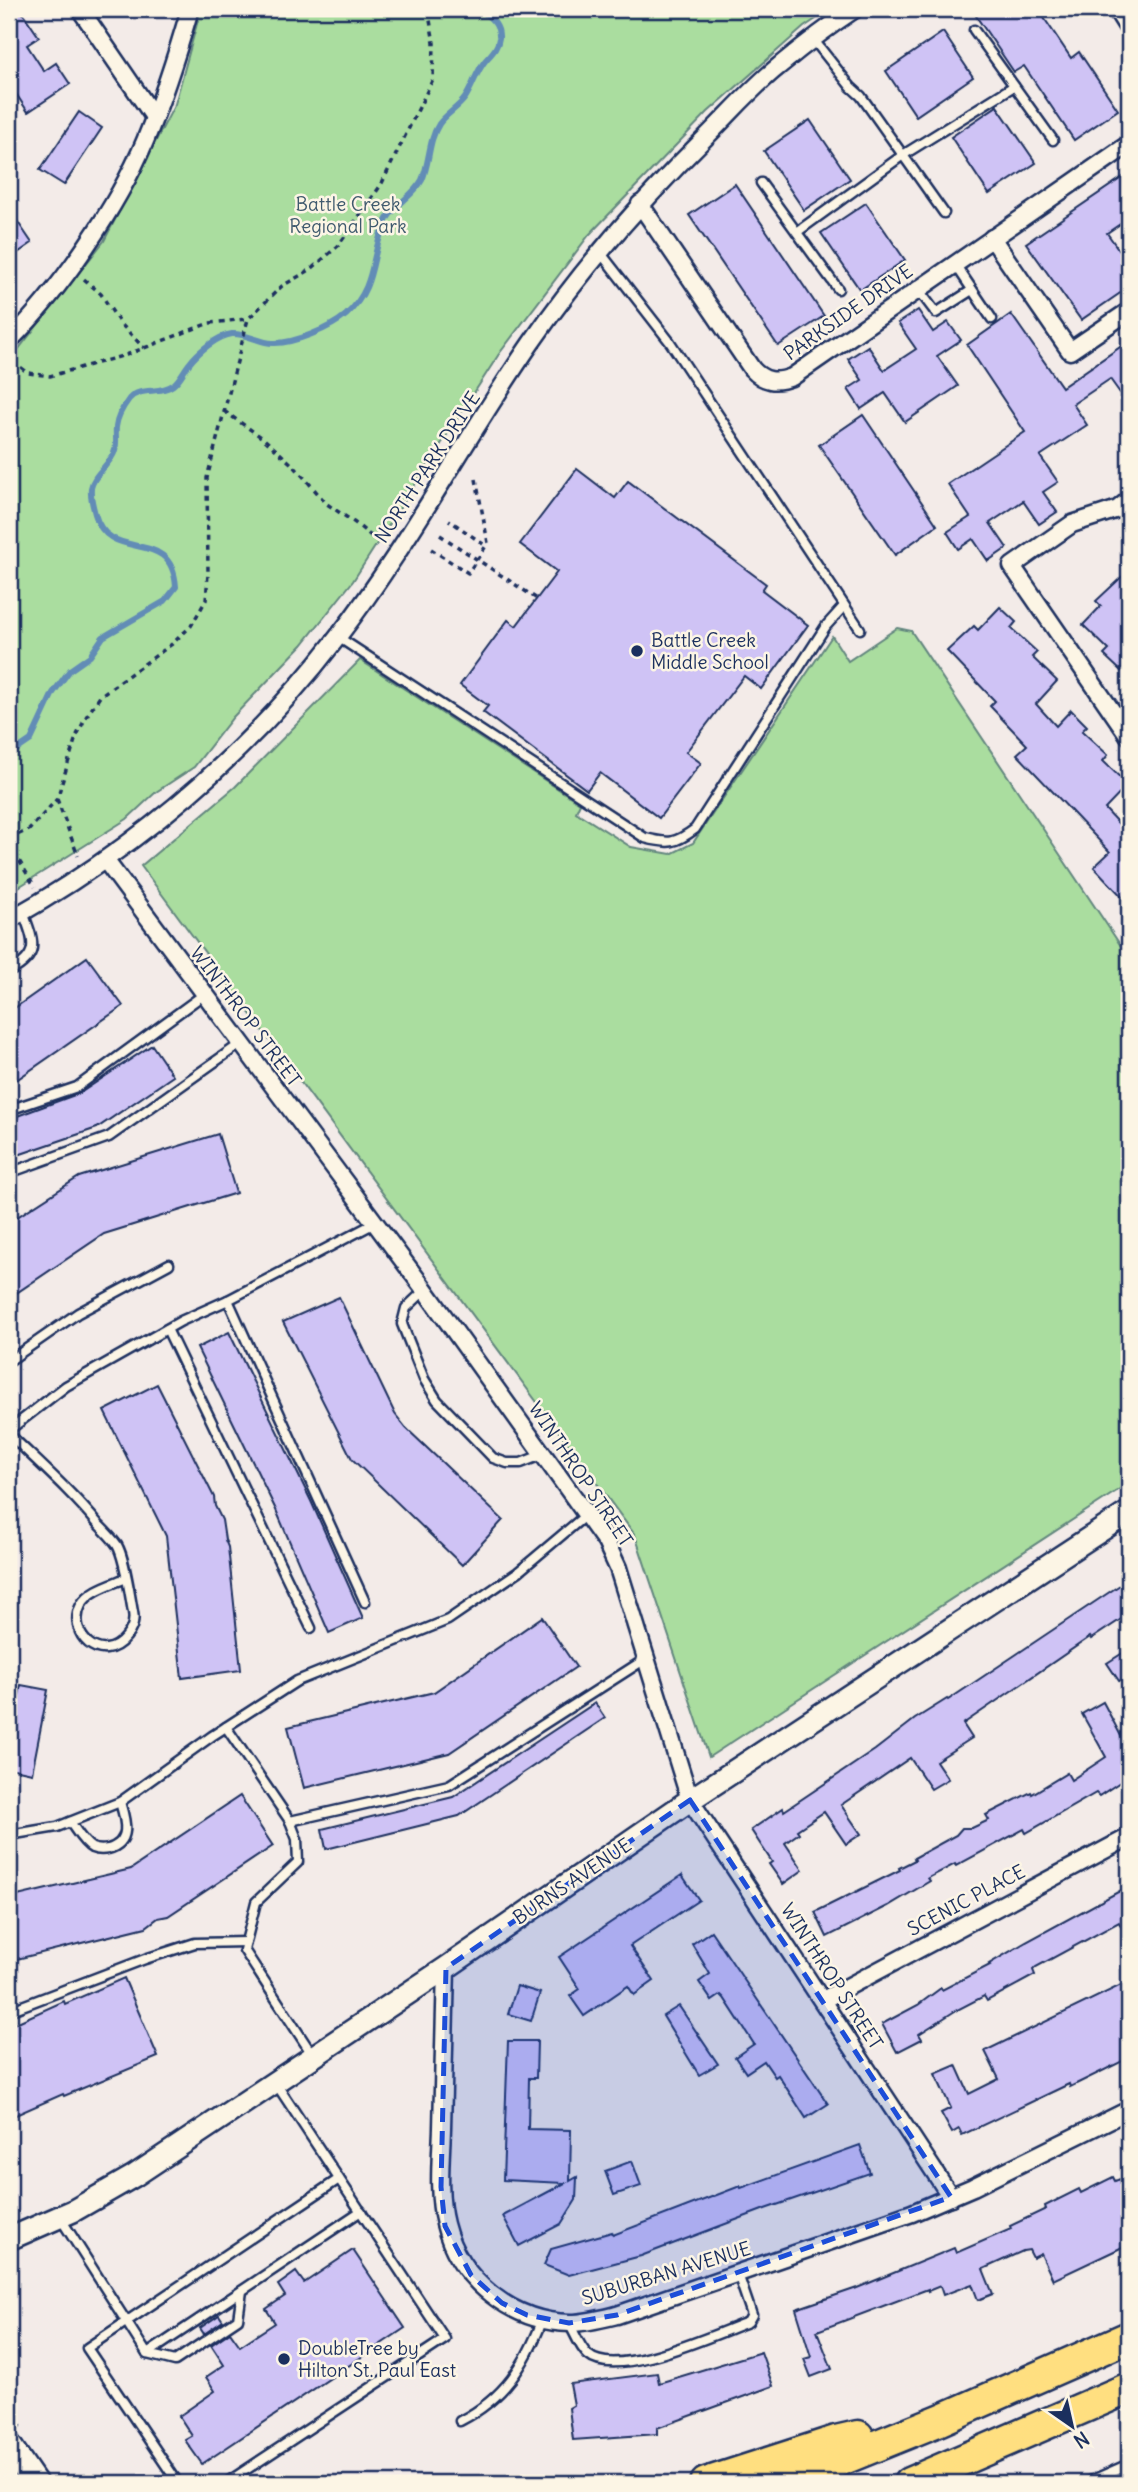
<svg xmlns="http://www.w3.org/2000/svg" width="1138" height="2492" font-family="Delius,sans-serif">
<rect width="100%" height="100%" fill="#f3ebe8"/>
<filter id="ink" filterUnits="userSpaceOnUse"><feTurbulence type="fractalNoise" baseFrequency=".0143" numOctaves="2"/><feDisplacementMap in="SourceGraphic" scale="14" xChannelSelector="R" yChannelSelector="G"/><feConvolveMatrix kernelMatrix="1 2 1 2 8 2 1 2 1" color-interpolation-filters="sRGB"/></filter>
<g filter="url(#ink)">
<!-- green -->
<g fill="#aadd9f" stroke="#62867e" stroke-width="2">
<path d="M201,9H831L804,27L708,112L589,235L499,354L353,581L302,645L233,717L194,767L156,792L127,819L9,893V358L17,351L104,241L175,104Z"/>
<path d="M897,628L911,631L1129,958V1483L709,1757L635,1535L141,866L235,787L360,660L580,803L576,812L631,847L671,854L693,843L832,636L848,661Z"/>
</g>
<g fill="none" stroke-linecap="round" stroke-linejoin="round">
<!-- stream -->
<path stroke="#628cb6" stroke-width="6" d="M9,755L31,740L53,693L70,670L90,656L103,637L165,601L176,587C172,524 109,566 95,514C93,506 90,497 91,488C93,475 109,465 114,453C118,444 115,436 116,427C117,417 123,407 129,399C140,386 160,395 173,385C180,380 184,370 189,364C198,352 217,336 232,334C246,333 260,343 273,343C293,344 331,328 346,315C379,285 369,253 387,219C396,204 414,195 422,180C430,162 428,141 439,124C446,114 458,108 465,98C473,86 476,72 485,61C491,54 498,48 499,38C500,24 489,17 480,9"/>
</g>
<!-- building -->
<g fill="#cfc3f5" stroke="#1b2f5e" stroke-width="2">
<path d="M9,9H20L39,37L27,45L44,71L56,63L70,84L28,112L9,83Z"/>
<path d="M987,9H1038L1071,58L1079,52L1118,110L1074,140L1024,66L1014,72L976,16Z"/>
<path d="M943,32L973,77L916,116L886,71Z"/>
<path d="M997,106L1036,163L989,194L951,137Z"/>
<path d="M79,112L102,128L64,185L40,170Z"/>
<path d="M810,120L850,179L804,210L764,151Z"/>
<path d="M1129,173V218L1107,233L1129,264V287L1081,320L1026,243Z"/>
<path d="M735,184L824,316L778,346L689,215Z"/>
<path d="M866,203L905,260L860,290L821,233Z"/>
<path d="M9,209L32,243L9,259Z"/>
<path d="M918,310L933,332L948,322L961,340L937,356L958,386L905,422L885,393L861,409L848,389L862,380L848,359L868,346L884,370L916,349L898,323Z"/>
<path d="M1011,314L1062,387L1129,341V387L1120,393L1110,379L1073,404L1087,425L1040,456L1058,482L1043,492L1057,512L1039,524L1023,501L990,523L1007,548L988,561L973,539L958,549L947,532L970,517L948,484L1025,432L967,345Z"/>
<path d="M863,415L937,525L895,555L819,445Z"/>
<path d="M577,469L615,498L628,481L766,584L762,590L808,625L761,689L744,676L686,752L701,763L659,818L600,773L587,790L483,712L488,706L460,685L508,620L516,626L557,572L520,544Z"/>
<path d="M1129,570V662L1121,671L1104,655L1109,650L1083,625L1101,606L1096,601Z"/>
<path d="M1000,607L1016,622L1011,628L1037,652L1032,657L1057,681L1036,704L1056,726L1071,710L1087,726L1082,731L1108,755L1103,761L1128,785L1105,809L1129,835V904L1094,867L1110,852L1017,754L1027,745L990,706L995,701L947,651L974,626L978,630Z"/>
<path d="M87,957L123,1006L9,1085V1012Z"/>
<path d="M152,1045L173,1076L97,1128L9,1158V1119L80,1093Z"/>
<path d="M218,1134L236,1193L104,1234L9,1298V1220L17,1217L79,1177Z"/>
<path d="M339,1297L395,1414L406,1428L503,1520L462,1565L352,1459L283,1322Z"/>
<path d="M229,1332L311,1501L363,1618L329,1633L276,1510L197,1348Z"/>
<path d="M157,1384L214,1497L215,1506L222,1520L225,1540L228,1547L241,1670L182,1678L166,1536L104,1411Z"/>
<path d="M1129,1579V1614L1091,1639L1090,1637L963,1724L972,1738L936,1761L948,1779L931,1789L910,1758L841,1805L861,1834L846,1844L824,1812L797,1830L799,1833L785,1843L803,1870L783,1884L769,1864L772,1862L751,1830L783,1808L784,1811L875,1750L915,1719L947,1699L948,1700Z"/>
<path d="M542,1617L576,1667L449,1753L304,1788L288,1727L434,1692Z"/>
<path d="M1129,1649V1675L1119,1681L1107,1663Z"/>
<path d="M21,1685L48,1690L32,1773L9,1768V1719L14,1720Z"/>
<path d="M1103,1702L1129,1751V1776L1099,1796L1096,1793L1026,1833L1024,1829L956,1866L955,1864L928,1878L930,1881L888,1906L827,1937L815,1912L900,1870L899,1868L915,1860L914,1858L956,1835L962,1828H972L989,1820L986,1815L1031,1792L1032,1794L1067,1773L1071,1780L1106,1757L1082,1714Z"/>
<path d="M595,1703L605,1718L459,1816L326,1849L322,1829L453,1797Z"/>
<path d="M240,1796L273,1846L168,1916L158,1918L146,1927L9,1961V1898L131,1869Z"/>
<path d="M682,1875L699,1900L630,1946L654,1981L634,1995L628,1986L584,2016L570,1996L580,1989L559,1957Z"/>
<path d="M1129,1886V1941L1119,1922L1036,1967L1033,1970L1035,1975L987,2001L984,1996L955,2011L919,2034L922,2039L897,2052L882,2024L918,2005L941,1988L942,1990L990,1965L989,1964L1026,1942Z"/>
<path d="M711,1931L828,2104L806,2118L778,2075L775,2077L764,2061L746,2073L735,2057L754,2044L724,1998L721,1995L712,2001L699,1982L710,1974L692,1944Z"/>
<path d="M124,1978L158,2057L64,2096L63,2094L9,2118V2026L64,2001L65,2004Z"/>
<path d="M1121,1985L1129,2002V2058L1070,2087L1069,2084L962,2135L959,2129L952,2133L941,2113L951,2108L935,2074L956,2065L969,2094L999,2079L985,2051Z"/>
<path d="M517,1986L540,1993L531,2021L508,2014Z"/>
<path d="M679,2006L718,2064L699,2075L663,2016Z"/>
<path d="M508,2041H537L536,2078H529L528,2129L571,2130L570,2181L577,2177L576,2200L561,2224L519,2246L503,2216L565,2183L503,2180Z"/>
<path d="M860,2145L870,2173L765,2209L641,2256L569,2275L544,2265L551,2249L612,2232L613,2235L740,2186L741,2188Z"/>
<path d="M632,2161L641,2186L614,2195L605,2171Z"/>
<path d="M1113,2177L1115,2181L1120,2179L1129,2199V2244L1053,2280L1041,2254L1033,2258L1029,2250L1023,2251L983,2269L993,2294L978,2300L972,2284L943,2295L940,2286L928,2291V2289L817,2331L832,2369L811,2377L804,2359L811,2357L796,2309L857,2288L954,2248L956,2253L1011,2229L1010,2226L1046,2209L1045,2206L1079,2189L1081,2193Z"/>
<path d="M353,2250L405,2328L202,2464L185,2440L192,2436L179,2416L215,2391L206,2377L224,2365L211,2345L230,2332L240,2346L275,2323L266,2309L285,2296L278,2285L296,2272L304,2283Z"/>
<path d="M219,2315L223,2321L204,2334L200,2328Z"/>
<path d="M761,2352L773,2386L657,2428V2434L573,2440L569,2408L574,2405L570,2384L657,2373L659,2383Z"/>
</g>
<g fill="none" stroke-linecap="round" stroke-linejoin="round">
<!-- service casing -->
<g stroke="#1b2f5e" stroke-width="13">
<g id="service">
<path d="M974,30L1053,140"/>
<path d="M813,39L851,87L861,96L944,213"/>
<path d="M761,183L838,289"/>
<path d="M797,232L903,155L1014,86"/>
<path d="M600,252L670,342L860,629"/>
<path d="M955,264L992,319"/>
<path d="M918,289L936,313L972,290"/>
<path d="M338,637L645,838C669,844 675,844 695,829L826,626L844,606"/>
<path d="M9,972C41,955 34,942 23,912"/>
<path d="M9,1110L77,1087L203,995"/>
<path d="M9,1173L109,1137L240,1044"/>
<path d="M425,1290L406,1308L402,1324L424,1379L437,1400L493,1458L507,1463H521L544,1454"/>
<path d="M228,1300L365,1602"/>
<path d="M167,1329L311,1628"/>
<path d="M9,1361L78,1313L169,1264"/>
<path d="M9,1430L66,1386L181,1321L228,1300L375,1223"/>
<path d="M9,1434C40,1464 72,1492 99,1525C105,1531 112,1538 117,1545C125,1558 130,1596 133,1612C135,1622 132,1630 126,1637C101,1668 66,1633 81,1605C89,1590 112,1584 126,1578"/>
<path d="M226,1727L290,1821L297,1839L298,1862L256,1902L244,1950L312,2054"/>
<path d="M290,1821L449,1785L647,1658"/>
<path d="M70,1822C76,1830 83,1843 92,1848C97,1850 103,1850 108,1849C133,1842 125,1819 120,1802"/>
<path d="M9,1835L57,1827L120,1802L212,1736L297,1681L448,1620L518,1572L587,1514"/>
<path d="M9,2011L145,1959L195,1943L246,1942"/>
<path d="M61,2219L147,2354L361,2211"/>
<path d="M569,2323C574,2332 580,2348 588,2355C616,2380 715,2334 748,2322L752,2315L738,2274"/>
<path d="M147,2354L175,2361L238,2319L242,2291"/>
<path d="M460,2421C505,2398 525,2365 543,2319"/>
<path d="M178,2483L87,2348L339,2179"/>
<path d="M226,2483L445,2339L275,2082"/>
<path d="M1086,2483L1129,2464"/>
</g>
</g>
<!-- minor casing -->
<g stroke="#1b2f5e" stroke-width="21">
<g id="minor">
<path d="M80,9L154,117"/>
<path d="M640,204L752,369C764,382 776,383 792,377L1129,144"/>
<path d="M992,238L1070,351L1129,311"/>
<path d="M9,341C59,292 118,206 145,141C163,98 177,54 190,9"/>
<path d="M1129,500L1118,509L1072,524L1012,566L1129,736"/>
<path d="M106,861L425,1290L606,1542L618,1568L690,1800L951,2197"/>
<path d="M9,920C137,848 247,755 337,638C409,545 464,440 531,343C584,266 645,197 711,132C733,110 755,85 779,66C803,46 829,26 855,9"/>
<path d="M446,1968C445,2021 443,2075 442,2128C441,2160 437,2193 445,2224C459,2280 512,2322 570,2323C586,2323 601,2319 617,2315L912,2213L973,2187L1129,2110"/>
<path d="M823,2000L1129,1837"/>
</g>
</g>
<!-- tertiary casing -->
<g stroke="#1b2f5e" stroke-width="26">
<g id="tertiary">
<path d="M1119,9L1129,25"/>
<path d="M9,2239L73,2211L134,2176L446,1968L690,1800L1129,1512"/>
</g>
</g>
<!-- secondary casing -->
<g stroke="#1b2f5e" stroke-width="28">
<path id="secondary" d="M9,2445L35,2483"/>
</g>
<!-- motorway casing -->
<g stroke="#1b2f5e" stroke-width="35">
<g id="motorway">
<path d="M706,2483L836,2441L858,2436"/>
<path d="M784,2483L940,2420L1129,2337"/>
<path d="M909,2483L1129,2388"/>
</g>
</g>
<!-- path -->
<g stroke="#1b2f5e" stroke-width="3.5" stroke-dasharray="5 5" stroke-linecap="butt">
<path d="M84,279L101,294L119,322L144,348"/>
<path d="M13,361L28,373L50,376L126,355L209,323L248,319"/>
<path d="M224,411L264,439L294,466L327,504L355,523L371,536L383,542"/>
<path d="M476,479L488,543L486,546"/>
<path d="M440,535L537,599"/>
<path d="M431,549L468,573L486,546L449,520"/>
<path d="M57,799L78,856"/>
<path d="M9,838L29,830L57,799L76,737L86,717L101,695L172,644L191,626L206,600L208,574L207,478L248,319L282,286L310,270L338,246L381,185L433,79L434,43L428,9"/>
<path d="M9,844L35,887"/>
<path d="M9,2409L21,2427"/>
</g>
<!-- service -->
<use href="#service" stroke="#fcf5e5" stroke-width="8"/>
<!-- minor -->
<use href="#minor" stroke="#fcf5e5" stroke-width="16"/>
<!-- tertiary -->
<use href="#tertiary" stroke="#fcf5e5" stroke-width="21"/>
<!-- secondary -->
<use href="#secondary" stroke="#fcf5e5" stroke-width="23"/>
<!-- motorway -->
<use href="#motorway" stroke="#ffdf80" stroke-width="30"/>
</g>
</g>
<!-- marked area -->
<path fill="#1d4ed8" fill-opacity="0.2" stroke="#1d4ed8" stroke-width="5" stroke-dasharray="14 9" stroke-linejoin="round" d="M690,1800L951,2197L617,2315L569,2323L527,2315L502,2303L471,2275L445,2226L441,2187L446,1968Z"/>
<!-- markers -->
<g fill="#1b2f5e" stroke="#fcf5e5" stroke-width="2.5">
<circle cx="637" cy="651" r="7"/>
<circle cx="284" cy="2359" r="7"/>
</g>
<g text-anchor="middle" stroke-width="5" stroke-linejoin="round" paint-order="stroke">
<!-- park labels -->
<g font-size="19" fill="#3f5a6e" stroke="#fcf5e5">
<text x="348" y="211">Battle Creek<tspan x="348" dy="22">Regional Park</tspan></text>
</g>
<!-- street labels -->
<g font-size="19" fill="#1b2f5e" stroke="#fcf5e5">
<text transform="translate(848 312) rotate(-35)" y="7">PARKSIDE DRIVE</text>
<text transform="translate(427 467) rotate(-57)" y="7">NORTH PARK DRIVE</text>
<text transform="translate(246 1016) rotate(53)" y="7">WINTHROP STREET</text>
<text transform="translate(581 1474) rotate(56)" y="7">WINTHROP STREET</text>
<text transform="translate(572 1881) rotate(-34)" y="7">BURNS AVENUE</text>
<text transform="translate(966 1900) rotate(-28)" y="7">SCENIC PLACE</text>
<text transform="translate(832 1976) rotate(57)" y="7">WINTHROP STREET</text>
<text transform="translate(666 2273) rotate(-17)" y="7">SUBURBAN AVENUE</text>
</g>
<!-- poi labels -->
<g font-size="19" fill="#1b2f5e" stroke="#fcf5e5" text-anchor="start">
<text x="651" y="647">Battle Creek<tspan x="651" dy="22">Middle School</tspan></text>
<text x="298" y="2355">DoubleTree by<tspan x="298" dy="22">Hilton St. Paul East</tspan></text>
</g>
</g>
<!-- margin -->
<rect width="1138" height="2492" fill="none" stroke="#fcf5e5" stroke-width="35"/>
<rect x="18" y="18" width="1103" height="2457" fill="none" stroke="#1b2f5e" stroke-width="2.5" filter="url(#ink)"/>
<!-- north arrow -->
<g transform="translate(1072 2426) rotate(146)" stroke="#fcf5e5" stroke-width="5" paint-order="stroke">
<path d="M0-5L12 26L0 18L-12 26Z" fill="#1b2f5e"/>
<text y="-10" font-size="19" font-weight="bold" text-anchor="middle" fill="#1b2f5e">N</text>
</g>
</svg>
